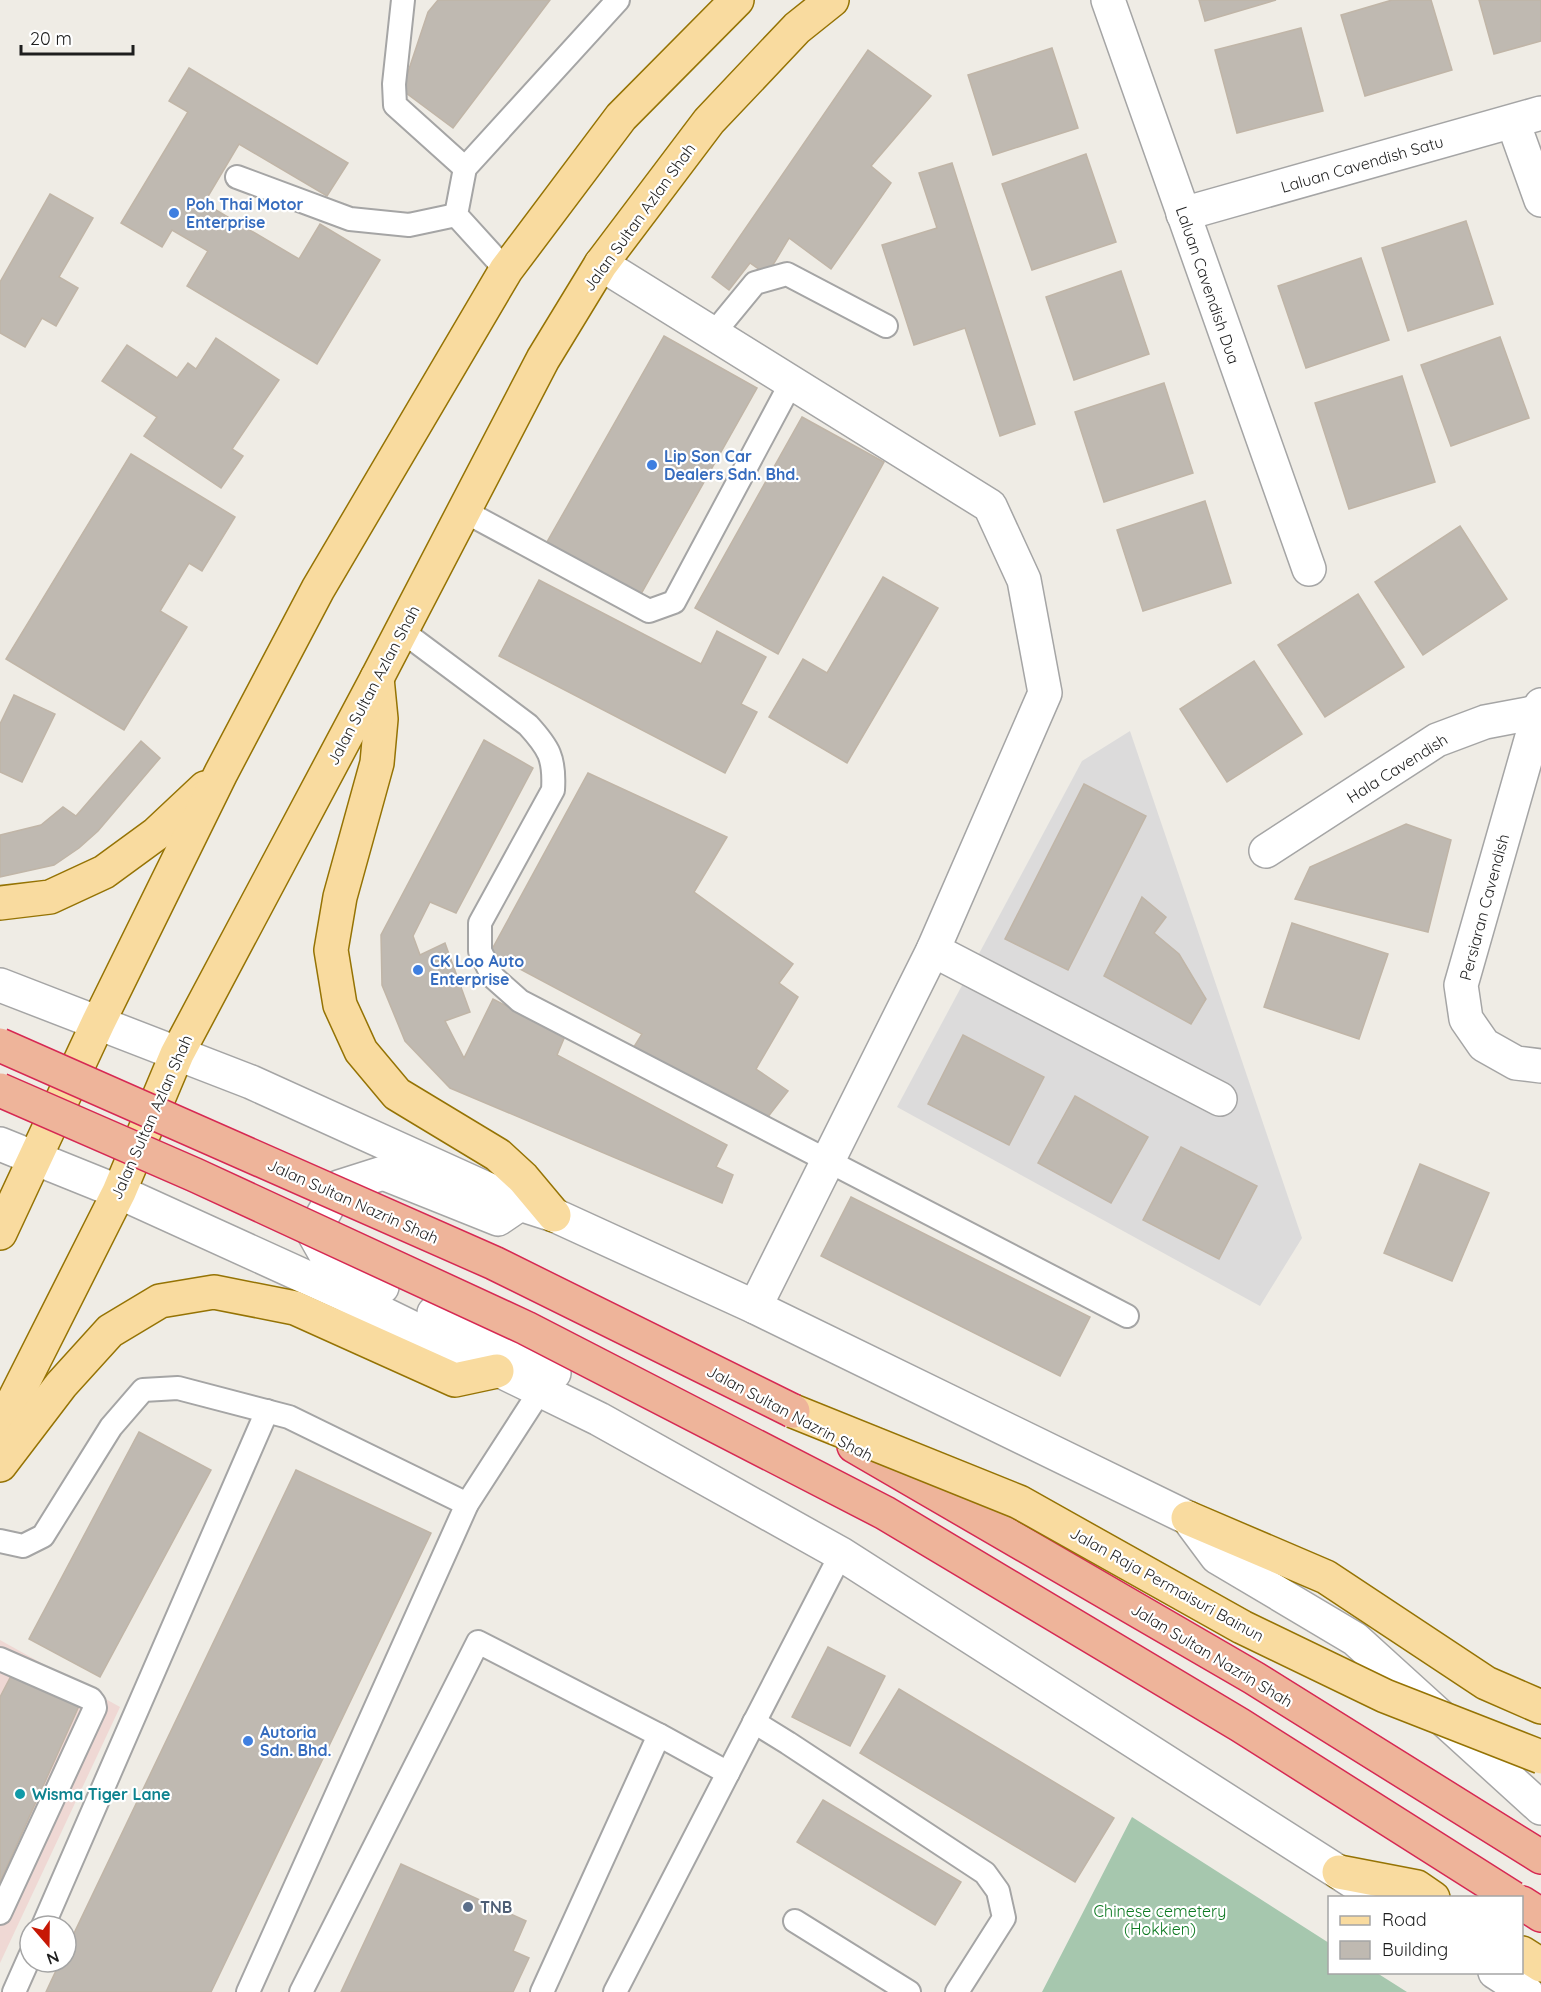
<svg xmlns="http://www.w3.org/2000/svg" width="1541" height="1992" font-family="Quicksand,sans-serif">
<rect width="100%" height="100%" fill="#efece5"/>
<!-- residential -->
<path fill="#dcdbdb" d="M1130,731L1302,1238L1260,1306L897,1107L1082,761Z"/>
<!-- commercial -->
<path fill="#efd8d4" d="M0,1640L120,1707L0,1963Z"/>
<!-- cemetery -->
<path fill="#a6c7ae" d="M1132,1817L1329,1943L1330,1972L1377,1973L1407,1992H1042Z"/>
<!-- building -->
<g fill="#bfb9b1" stroke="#c0b5a7" stroke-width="1.5">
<path d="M438,0H550L453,128L402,90L428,12Z"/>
<path d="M1199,0H1276L1205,21Z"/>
<path d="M1392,0H1431L1452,70L1365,96L1341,15Z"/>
<path d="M1479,0H1541V41L1494,54Z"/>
<path d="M1301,28L1323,111L1237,133L1215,50Z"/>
<path d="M1052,48L1078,128L993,155L968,75Z"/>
<path d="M868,50L931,96L871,166L891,183L831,269L789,238L767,275L750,263L729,290L712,277Z"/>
<path d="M189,68L348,163L327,196L239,144L204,203L299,259L320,224L380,260L317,364L187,286L208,251L172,230L162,247L121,223L188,112L169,101Z"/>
<path d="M1086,154L1116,242L1032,270L1002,184Z"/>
<path d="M952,163L1035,424L1000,436L965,328L914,345L882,245L937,228L919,173Z"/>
<path d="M50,194L93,218L59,277L78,288L56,326L42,318L25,347L0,333V282Z"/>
<path d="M1466,221L1493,304L1408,331L1382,248Z"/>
<path d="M1361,258L1389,340L1306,368L1278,286Z"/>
<path d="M1121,271L1149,354L1074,380L1046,297Z"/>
<path d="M664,336L757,388L641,594L547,542Z"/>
<path d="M1500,337L1529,418L1451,446L1421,365Z"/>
<path d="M216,338L279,380L232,449L243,456L221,488L144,436L157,417L102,381L127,345L177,378L188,363L196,369Z"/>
<path d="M1402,376L1435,482L1349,509L1315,403Z"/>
<path d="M1164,383L1193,473L1104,502L1075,412Z"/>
<path d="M802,417L884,462L778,654L695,608Z"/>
<path d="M131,454L235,517L202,571L189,563L160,611L187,627L124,730L6,659Z"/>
<path d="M1205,501L1231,583L1143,611L1117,530Z"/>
<path d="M1460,526L1507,599L1423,655L1375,582Z"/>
<path d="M883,577L938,608L847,763L769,717L803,659L827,673Z"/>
<path d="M539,580L701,664L717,631L766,657L741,704L757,712L725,773L499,656Z"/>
<path d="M1358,594L1404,667L1325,717L1278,645Z"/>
<path d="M1254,661L1302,734L1227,782L1180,709Z"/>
<path d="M14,695L55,714L22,782L0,772V724Z"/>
<path d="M484,740L533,768L456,913L430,902L413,936L420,955L445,943L470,1012L445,1021L464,1058L493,999L565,1036L557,1055L727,1145L716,1167L733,1175L722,1203L450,1088L405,1041L382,985L381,935Z"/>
<path d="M141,741L160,758L98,831L79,848L54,865L0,877V835L41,825L63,807L76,816Z"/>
<path d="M588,773L727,837L694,892L793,964L779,983L798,997L756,1069L788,1091L767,1118L632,1050L642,1034L490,953Z"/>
<path d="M1084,784L1146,816L1068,970L1005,939Z"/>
<path d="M1406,824L1451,840L1428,932L1295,899L1310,867Z"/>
<path d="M1142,897L1166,917L1154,933L1179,954L1206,999L1191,1024L1104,976Z"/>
<path d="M1292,923L1388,954L1359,1039L1264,1007Z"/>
<path d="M963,1035L1044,1077L1009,1145L928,1104Z"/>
<path d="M1075,1096L1148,1137L1111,1203L1038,1163Z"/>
<path d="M1181,1147L1257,1186L1219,1259L1143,1220Z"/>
<path d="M1420,1164L1489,1193L1452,1281L1384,1253Z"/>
<path d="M851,1197L1090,1317L1060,1376L821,1256Z"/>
<path d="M139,1432L211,1470L100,1677L29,1639Z"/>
<path d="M296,1470L431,1533L211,1992H46L60,1962H66V1950Z"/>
<path d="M828,1647L885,1676L850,1746L792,1717Z"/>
<path d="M11,1676L79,1706L0,1882V1697Z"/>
<path d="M899,1689L1114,1818L1075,1882L860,1753Z"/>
<path d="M823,1800L961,1882L935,1925L797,1842Z"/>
<path d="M401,1864L526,1921L513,1951L529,1958L513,1992H341Z"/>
</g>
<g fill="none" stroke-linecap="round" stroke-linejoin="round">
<!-- service casing -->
<g stroke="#a5a5a5" stroke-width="26">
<g id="service">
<path d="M403,0L394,84L395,105L465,168"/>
<path d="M237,177L350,219L409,225L456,215"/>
<path d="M506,270L456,215L465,168L618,0"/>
<path d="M713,334L755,283L787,274L886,326"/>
<path d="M464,511L649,611L674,602L791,383"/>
<path d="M402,631L528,725C549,748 555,758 553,790L480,923V951L493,977L520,1001L1127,1316"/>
<path d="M0,1541L23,1546L43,1536L111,1427L143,1390L178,1388L289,1417L467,1504"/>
<path d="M0,1659L91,1699L94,1703L95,1708L0,1913"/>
<path d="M754,1722L788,1743L985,1873L998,1891L1004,1918L957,1992"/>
<path d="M795,1921L909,1992"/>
<path d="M43,1926L267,1411"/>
<path d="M14,1992L30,1956"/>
<path d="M248,1992L467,1504L540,1391"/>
<path d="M301,1992L478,1642L659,1735L728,1773"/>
<path d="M542,1992L659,1735"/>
<path d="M615,1992L841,1554"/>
</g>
</g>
<!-- minor casing -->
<g stroke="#a5a5a5" stroke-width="36">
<g id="minor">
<path d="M1108,0L1309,569"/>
<path d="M1513,122L1541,200"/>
<path d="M1183,214L1541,113"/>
<path d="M601,264L990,506L1024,580L1045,693L933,950L755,1307"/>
<path d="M1541,705L1461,985L1466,1019L1484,1045L1516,1063L1541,1066"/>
<path d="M1266,851L1437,740L1485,722L1538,712"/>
<path d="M933,950L1220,1099"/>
</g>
</g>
<!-- tertiary casing -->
<g stroke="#a5a5a5" stroke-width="36">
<g id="tertiary">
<path d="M0,985L251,1082L520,1204L554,1215L755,1307L1188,1518L1217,1557L1355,1639L1541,1808"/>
<path d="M0,1144L119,1192L341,1293L599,1419L841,1554L1379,1898"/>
<path d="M382,1287L330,1262L313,1232L339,1187L383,1173L498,1219L520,1204"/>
<path d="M434,1313L554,1373"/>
<path d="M1495,1972L1526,1992"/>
</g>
</g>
<!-- primary casing -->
<g stroke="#957304" stroke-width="36">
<g id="primary">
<path d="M377,678L381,719L377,763L340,897L331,950L340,1005L361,1051L397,1094L498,1155L523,1178L554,1215"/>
<path d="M0,903L50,897L104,872L156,834L205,788"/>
<path d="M0,1233L98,1023L221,773L318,589L506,270L621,117L737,0"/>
<path d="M0,1428L119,1192L177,1054L377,678L543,359L601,264L709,121L797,28L832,0"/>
<path d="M0,1465L61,1385L110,1331L160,1301L214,1292L295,1308L455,1380L497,1371"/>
<path d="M1188,1518L1326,1577L1486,1683L1541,1707"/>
<path d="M1339,1872L1417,1887L1433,1898"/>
<path d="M1522,1953L1541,1965"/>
</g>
</g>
<!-- trunk casing -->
<g stroke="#d62953" stroke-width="36">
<g id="trunk">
<path d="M854,1446L1254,1678L1541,1857"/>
<path d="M1522,1903L1541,1915"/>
</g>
</g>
<!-- service -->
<use href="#service" stroke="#fff" stroke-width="22"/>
<!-- minor -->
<use href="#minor" stroke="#fff" stroke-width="33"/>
<!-- tertiary -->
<use href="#tertiary" stroke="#fff" stroke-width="33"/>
<!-- primary -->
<use href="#primary" stroke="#f9db9f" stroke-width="33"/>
<!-- trunk -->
<use href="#trunk" stroke="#eeb49a" stroke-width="33"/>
<!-- primary-bridge casing -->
<g stroke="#957304" stroke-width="36" stroke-linecap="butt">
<path id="primary-bridge" d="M793,1411L1019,1502L1242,1627L1385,1696L1541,1757"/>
</g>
<!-- trunk-bridge casing -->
<g stroke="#d62953" stroke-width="36" stroke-linecap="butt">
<g id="trunk-bridge">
<path d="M0,1045L494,1263L793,1411"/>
<path d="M0,1090L195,1175L526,1328L885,1513L1240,1725L1513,1898"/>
</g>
</g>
<!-- primary-bridge -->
<use href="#primary-bridge" stroke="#f9db9f" stroke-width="33"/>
<!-- trunk-bridge -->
<use href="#trunk-bridge" stroke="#eeb49a" stroke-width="33"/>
</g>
<!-- markers -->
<g fill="#3f7fe0" stroke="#fff" stroke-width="2">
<circle cx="174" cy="213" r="6"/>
<circle cx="652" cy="465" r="6"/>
<circle cx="418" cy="970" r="6"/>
<circle cx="248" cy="1741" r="6"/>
</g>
<circle fill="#0f9aa8" stroke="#fff" stroke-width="2" cx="20" cy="1794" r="6"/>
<circle fill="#5c6f8a" stroke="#fff" stroke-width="2" cx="468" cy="1907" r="6"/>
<g text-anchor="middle" stroke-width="4.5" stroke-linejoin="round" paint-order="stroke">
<!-- street labels -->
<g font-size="16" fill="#1e1e1e" stroke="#fff">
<text transform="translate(1362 164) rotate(-16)" y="6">Laluan Cavendish Satu</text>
<text transform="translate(639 217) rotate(-54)" y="6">Jalan Sultan Azlan Shah</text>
<text transform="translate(1208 285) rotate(71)" y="6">Laluan Cavendish Dua</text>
<text transform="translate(373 685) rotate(-62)" y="6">Jalan Sultan Azlan Shah</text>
<text transform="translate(1397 768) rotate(-32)" y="6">Hala Cavendish</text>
<text transform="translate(1484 907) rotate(-75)" y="6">Persiaran Cavendish</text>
<text transform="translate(151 1117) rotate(-66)" y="6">Jalan Sultan Azlan Shah</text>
<text transform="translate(353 1201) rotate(24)" y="6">Jalan Sultan Nazrin Shah</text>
<text transform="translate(790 1413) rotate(28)" y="6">Jalan Sultan Nazrin Shah</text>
<text transform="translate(1167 1584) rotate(29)" y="6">Jalan Raja Permaisuri Bainun</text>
<text transform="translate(1212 1655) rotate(31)" y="6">Jalan Sultan Nazrin Shah</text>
</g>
<!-- shop labels -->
<g font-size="16" font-weight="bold" fill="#366cbe" stroke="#fff" text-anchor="start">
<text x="186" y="210">Poh Thai Motor<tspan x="186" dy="18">Enterprise</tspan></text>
<text x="664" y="462">Lip Son Car<tspan x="664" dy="18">Dealers Sdn. Bhd.</tspan></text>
<text x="430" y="967">CK Loo Auto<tspan x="430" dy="18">Enterprise</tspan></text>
<text x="260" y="1738">Autoria<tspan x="260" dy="18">Sdn. Bhd.</tspan></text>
</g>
<!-- culture labels -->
<g font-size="16" font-weight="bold" fill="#0d838f" stroke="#fff" text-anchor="start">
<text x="32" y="1800">Wisma Tiger Lane</text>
</g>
<!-- service labels -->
<g font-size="16" font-weight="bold" fill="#4e5e75" stroke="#fff" text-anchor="start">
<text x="480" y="1913">TNB</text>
</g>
<!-- park labels -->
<g font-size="16" fill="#0e7a22" stroke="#fff">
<text x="1160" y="1917">Chinese cemetery<tspan x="1160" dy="18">(Hokkien)</tspan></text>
</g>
</g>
<!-- legend -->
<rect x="1328" y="1896" width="195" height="78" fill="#ffffff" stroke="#a5a5a5" stroke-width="1.5"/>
<rect x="1340" y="1916" width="30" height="9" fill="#f9db9f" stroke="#a5a5a5" stroke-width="1.5"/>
<text x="1382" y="1926" font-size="18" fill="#1e1e1e">Road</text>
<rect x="1340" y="1941" width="30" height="18" fill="#bfb9b1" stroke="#a5a5a5" stroke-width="1.5"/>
<text x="1382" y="1956" font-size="18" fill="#1e1e1e">Building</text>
<!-- north arrow -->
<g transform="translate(48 1944) rotate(160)"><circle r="28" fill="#ffffff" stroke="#a5a5a5" stroke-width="1.5"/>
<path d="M0-4.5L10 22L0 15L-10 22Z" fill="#c71805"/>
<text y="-9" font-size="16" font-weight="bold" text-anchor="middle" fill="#1e1e1e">N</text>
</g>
<!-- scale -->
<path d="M21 45v9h112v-9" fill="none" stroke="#1e1e1e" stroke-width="3"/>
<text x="30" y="45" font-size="18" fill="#1e1e1e" stroke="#ffffff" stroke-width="4.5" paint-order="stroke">20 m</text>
</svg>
